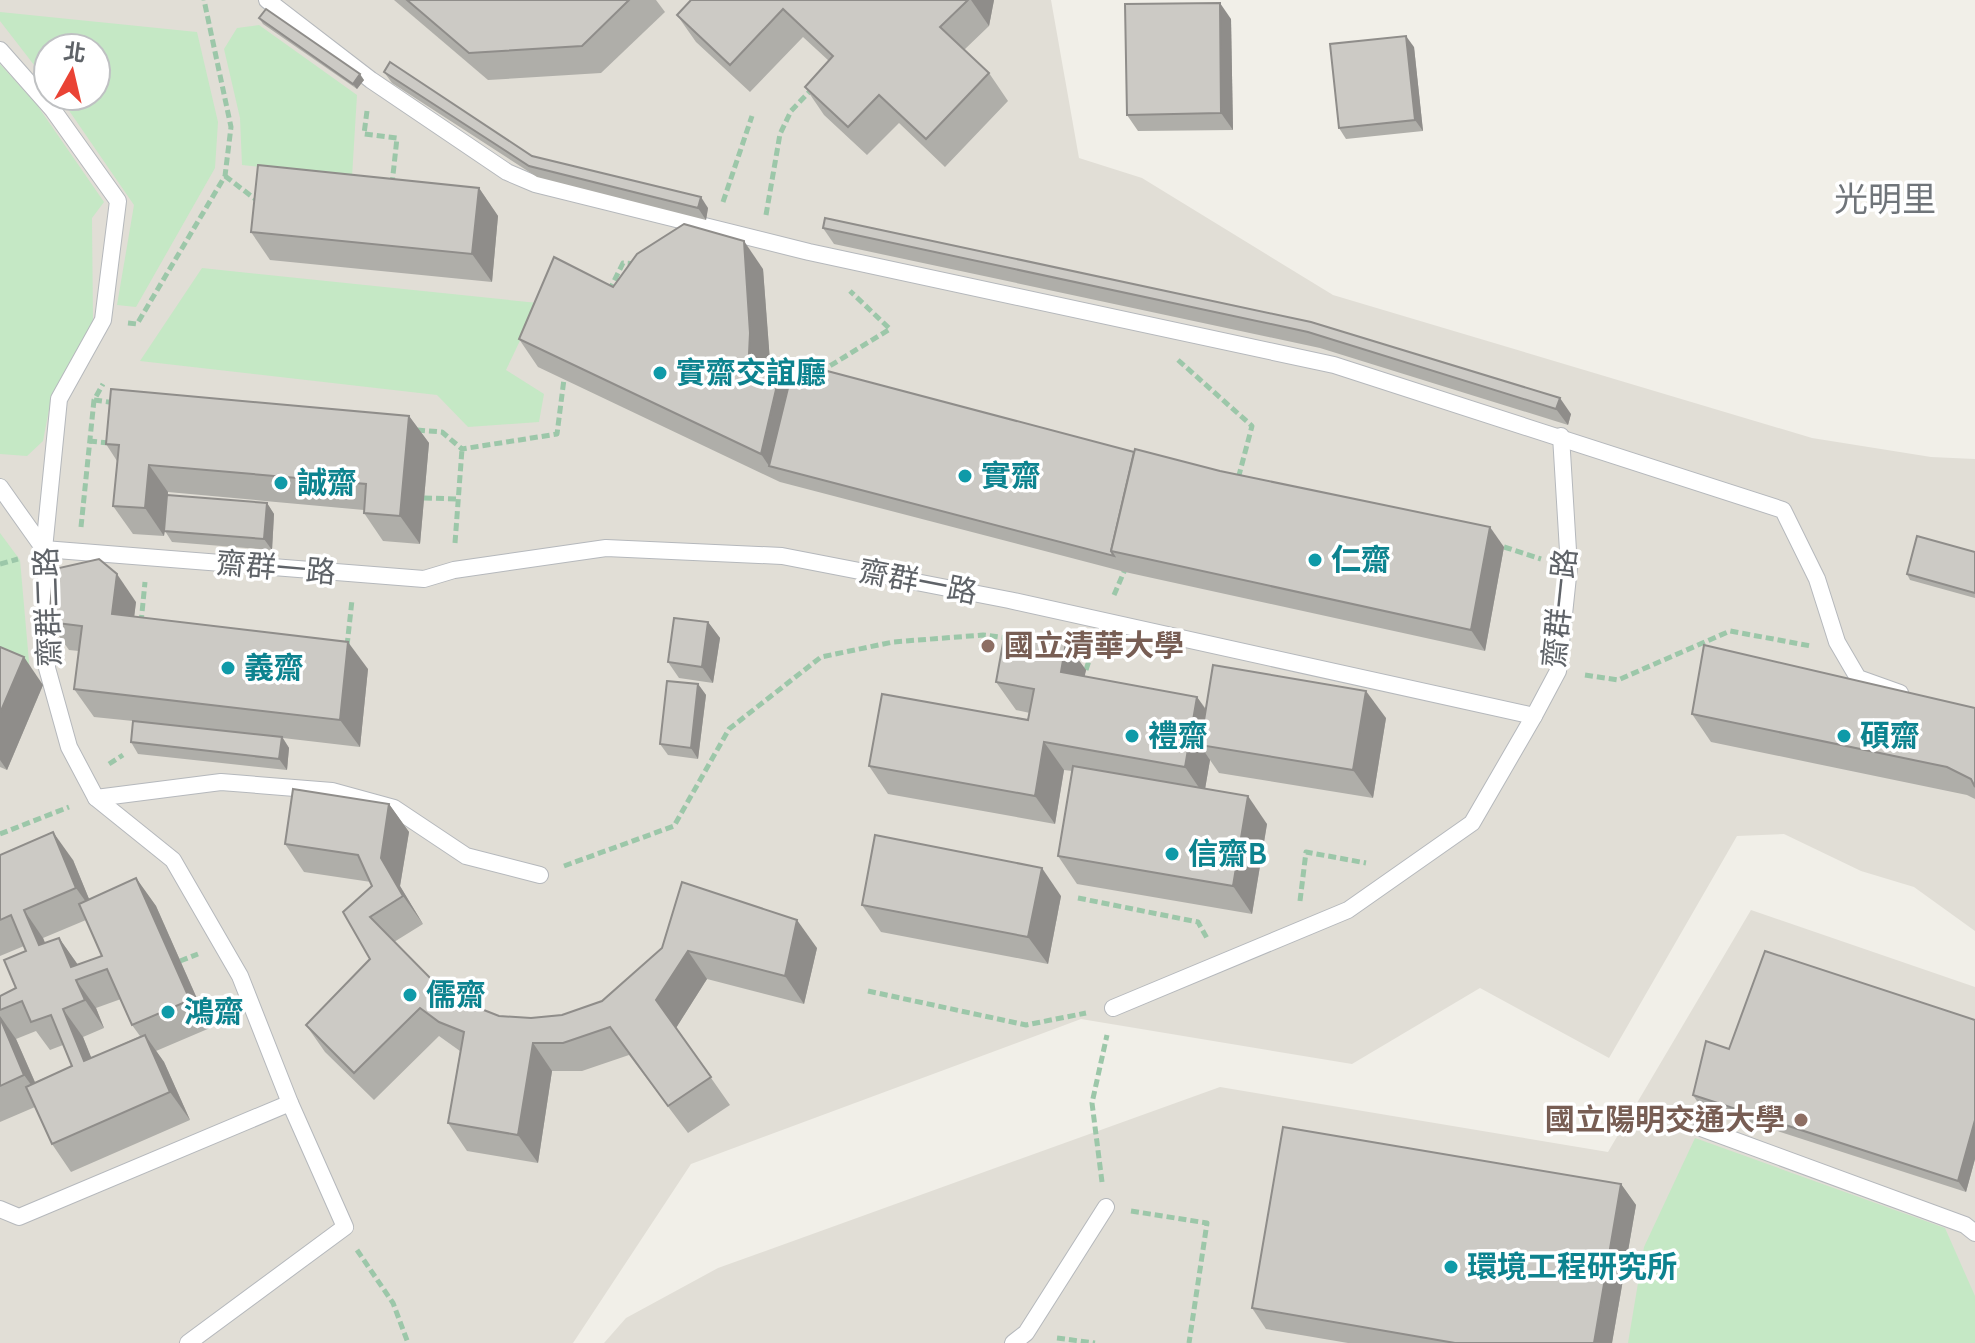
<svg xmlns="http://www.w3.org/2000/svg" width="1975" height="1343" font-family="Cabin,'Noto Sans TC',sans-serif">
<rect width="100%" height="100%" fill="#f1efe8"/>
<!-- education -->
<g fill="#e1ded6" fill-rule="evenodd">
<path d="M0,0H1051L1079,158L1142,178L1333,295L1812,438L1931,457L1975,459V931L1914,887L1861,871L1784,834L1737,836L1609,1058L1480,988L1352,1064L1081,1019L691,1164L573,1343H0ZM48,48H96V96H48Z"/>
<path d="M1751,910L1975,987V1343H604L626,1318L718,1268L1220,1087L1608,1152Z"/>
</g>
<!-- green -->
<g fill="#c5e8c5">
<path d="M0,12L197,32L218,122L215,168L136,307L117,305L134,205L59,96H96V48H48V83L0,21Z"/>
<path d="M259,25L357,95L352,177L242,165L240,118L224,49L237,28Z"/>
<path d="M0,64L37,105L104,202L92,218L93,322L51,399L43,441L27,456L0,454Z"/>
<path d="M202,268L538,303L506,370L544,394L539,422L468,427L437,395L140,361Z"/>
<path d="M0,533L20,560L30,673L0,659Z"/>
<path d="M1695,1138L1945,1228L1975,1296V1343H1628L1644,1247Z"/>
</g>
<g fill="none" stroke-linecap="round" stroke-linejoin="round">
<!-- lane casing -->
<g stroke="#b5b8bc" stroke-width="18">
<g id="lane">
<path d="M267,0L371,80L507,172L535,184L809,252L1334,365L1783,510L1817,579L1837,642L1858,678L1900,693"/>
<path d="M0,50L53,110L118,201L103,320L59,399L44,549L48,611L47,668L69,747L96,798L173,860L240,976L290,1103L345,1227L188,1343"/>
<path d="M0,487L44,549L424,579L454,570L606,548L782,556L1009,600L1534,716L1558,671L1569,567L1561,436"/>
<path d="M96,798L221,782L332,791L394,808L466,856L540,875"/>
<path d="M1113,1008L1348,910L1472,823L1534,716"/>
<path d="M1701,1128L1965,1225L1975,1233"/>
<path d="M0,1209L19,1217L290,1103"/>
<path d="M1013,1343L1026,1333L1106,1207"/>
</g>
</g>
<!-- path -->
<g stroke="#9cc7a9" stroke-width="5" stroke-dasharray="8 4" stroke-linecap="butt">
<path d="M367,111L364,134L397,138L392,184"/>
<path d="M225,176L259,202"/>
<path d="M723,202L752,116"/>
<path d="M766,215L780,134L791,111L812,89"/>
<path d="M609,291L623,263L637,264"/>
<path d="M128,323L137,324L225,176L231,127L204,0"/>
<path d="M1178,360L1252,426L1238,479"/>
<path d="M820,372L890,329L850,291"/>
<path d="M94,400L116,403"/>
<path d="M417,430L442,432L462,449L557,434L564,379"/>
<path d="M89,441L110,443"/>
<path d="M424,498L459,499"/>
<path d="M81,527L94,400L103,384"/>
<path d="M455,543L462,449"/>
<path d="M1504,547L1541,559"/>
<path d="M0,564L18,559"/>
<path d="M1114,595L1126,567"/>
<path d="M141,623L145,582"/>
<path d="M347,646L352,600"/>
<path d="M1086,670L1094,645"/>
<path d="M1585,675L1618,680L1730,631L1811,646"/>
<path d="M109,764L123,755"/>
<path d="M0,834L69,807"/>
<path d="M564,866L674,826L729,729L821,657L893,642L983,635L1008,638"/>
<path d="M1078,898L1198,922L1208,940"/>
<path d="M1300,901L1306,852L1366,863"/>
<path d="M180,961L198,954"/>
<path d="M868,991L1026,1025L1086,1013"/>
<path d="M1102,1182L1092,1103L1107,1035"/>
<path d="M1131,1211L1207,1223L1189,1343"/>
<path d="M357,1250L393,1303L408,1343"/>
<path d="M1057,1338L1095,1343"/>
</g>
<!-- lane -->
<use href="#lane" stroke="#fff" stroke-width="16"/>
</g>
<!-- wall -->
<g fill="#afaea9" fill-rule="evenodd">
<path d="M394,0H656L665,12L601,73L488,80Z"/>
<path d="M691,0H994L989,26L964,50L989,73L1008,101L945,167L899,123L867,155L824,115L805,87L829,61L803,37L750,92L696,42L677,15Z"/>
<path d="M259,18L364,80L357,89L263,24Z"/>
<path d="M1231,19L1233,130L1138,131L1127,115Z"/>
<path d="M1414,47L1423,131L1346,139L1339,128Z"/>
<path d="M384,72L532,156L708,208L706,220L537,177L392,83Z"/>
<path d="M479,188L498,216L492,282L270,260L251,232Z"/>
<path d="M823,228L1311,322L1571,414L1568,425L1320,348L834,244Z"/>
<path d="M763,269L770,363L790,380L1134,452L1504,547L1485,651L1125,572L780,482L538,367L519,339L613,287Z"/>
<path d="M409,416L429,443L420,544L383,541L364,513V510L168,492V495L267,503L274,514L272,550L172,542L165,531L164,536L133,534L113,506L117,461L106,444Z"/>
<path d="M1975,552V598L1910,580L1907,574Z"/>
<path d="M136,602L134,617L368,669L360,747L283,738L289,748L287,770L138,754L131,742L133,721L94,717L74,689L79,651L69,650L49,622Z"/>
<path d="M708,622L720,638L713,683L679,678L668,662Z"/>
<path d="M1066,643L1086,670L1084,677L1197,697L1206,709L1386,718L1373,798L1219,773L1210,760L1205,789L1267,824L1252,914L1077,884L1058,856L1072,771L1064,770L1055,824L888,794L869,766L1028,720L1030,713L1016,710L996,682Z"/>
<path d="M0,647L43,685L7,770L0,767Z"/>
<path d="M698,684L706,695L698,759L668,755L660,744Z"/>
<path d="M1975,708V799L1967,795L1711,742L1692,714Z"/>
<path d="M389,804L409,832L400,886L423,924L394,942L437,985L466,1003L499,1016L531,1018L562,1015L602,1001L662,948H817L804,1004L707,979L676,1028L730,1105L688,1133L629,1055L582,1071H552L538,1163L467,1151L448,1123L460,1051L439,1036L374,1100L325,1052L306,1025L370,959L343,912L372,886L371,882L304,872L285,844Z"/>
<path d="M0,855L73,860L89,899L136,878L156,906L210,1028L156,1051L164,1062L190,1120L71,1172L52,1144L35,1107L0,1122V996L16,988L26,951L24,946L0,956ZM86,920L102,956L78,965L59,938L45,943L43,938ZM121,999L132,1025L140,1036L91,1058L83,1037L104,1028L96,1008ZM36,1031L50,1050L63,1045L72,1066L35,1082L16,1039Z"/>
<path d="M1061,896L1048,964L881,932L862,905Z"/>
<path d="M1975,1020V1159L1966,1192L1700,1106L1693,1095L1729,1049Z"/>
<path d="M1621,1184L1636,1205L1612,1343H1348L1266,1329L1252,1308Z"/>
</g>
<!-- shaded-wall -->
<g fill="#8f8d8a">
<path d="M971,0H994L989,26Z"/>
<path d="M1220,3L1231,19L1233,130L1221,113Z"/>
<path d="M1406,36L1414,47L1423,131L1415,120Z"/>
<path d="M360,74L364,80L357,89L353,84Z"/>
<path d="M479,188L498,216L492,282L472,254Z"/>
<path d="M701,197L708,208L706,220L698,208Z"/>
<path d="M744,241L763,269L770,361L769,382L749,354Z"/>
<path d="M781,368L801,396L769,466L761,454Z"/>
<path d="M1560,398L1571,414L1568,425L1556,409Z"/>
<path d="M409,416L429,443L420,544L400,516Z"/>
<path d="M149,465L168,492L164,536L145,508Z"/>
<path d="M267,503L274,514L272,550L264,539Z"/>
<path d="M1490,527L1504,547L1485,651L1471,630Z"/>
<path d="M117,574L136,602L131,642L112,614Z"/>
<path d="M708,622L720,638L713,683L702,667Z"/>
<path d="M348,642L368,669L360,747L340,720Z"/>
<path d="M1066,643L1086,670L1080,700L1061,672Z"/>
<path d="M24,657L43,685L7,770L0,760V713Z"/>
<path d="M698,684L706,695L698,759L691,748Z"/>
<path d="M1366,691L1386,718L1373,798L1353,770Z"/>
<path d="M1197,697L1216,725L1200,745L1210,760L1204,795L1185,767Z"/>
<path d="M282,737L289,748L287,770L279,759Z"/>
<path d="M1044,742L1064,770L1055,824L1035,796Z"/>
<path d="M1248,796L1267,824L1252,914L1233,886Z"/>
<path d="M389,804L409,832L400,886L423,924L403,896L381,858Z"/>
<path d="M53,832L73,860L96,916L76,888Z"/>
<path d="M1042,868L1061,896L1048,964L1028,937Z"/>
<path d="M136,878L156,906L210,1028L190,1000Z"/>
<path d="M24,910L43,938L58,973L39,945Z"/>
<path d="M797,920L817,948L804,1004L785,976Z"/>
<path d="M59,938L78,965L71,967Z"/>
<path d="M688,951L707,979L676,1028L656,1000Z"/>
<path d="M76,980L96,1008L104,1028L85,1000Z"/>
<path d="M63,1009L83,1037L104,1089L84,1061Z"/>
<path d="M0,1016L16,1039L44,1103L24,1075L0,1018Z"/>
<path d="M145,1035L164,1062L190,1120L170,1092Z"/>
<path d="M533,1043L552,1071L538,1163L518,1135Z"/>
<path d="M1975,1120V1159L1966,1192L1958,1181Z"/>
<path d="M1621,1184L1636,1205L1612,1343H1594Z"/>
</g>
<!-- building -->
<g fill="#cccac5" stroke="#8f8d8a" stroke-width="2">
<path d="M407,0H629L582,46L469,53Z"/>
<path d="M691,0H968L940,27L989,73L926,139L879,95L848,127L805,87L833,56L783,9L730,65L677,15Z"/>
<path d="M1220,3L1221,113L1127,115L1125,4Z"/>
<path d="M266,9L360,74L353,84L259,18Z"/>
<path d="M1406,36L1415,120L1339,128L1330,44Z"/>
<path d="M390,62L532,156L701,197L698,208L529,166L384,72Z"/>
<path d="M258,165L479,188L472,254L251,232Z"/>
<path d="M825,218L1311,322L1560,398L1556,409L1308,332L823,228Z"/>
<path d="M684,224L744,241L750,333L749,354L781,368L761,454L519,339L554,257L613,287L637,254Z"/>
<path d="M797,363L1134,452L1111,551L1114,556L769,466L790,380Z"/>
<path d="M111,389L409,416L400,516L364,513L366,484L149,465L145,508L113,506L119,445L106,444Z"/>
<path d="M1135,449L1220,471L1490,527L1471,630L1111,551Z"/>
<path d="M167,495L267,503L264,539L164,531Z"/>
<path d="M1917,536L1975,552V593L1907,574Z"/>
<path d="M99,559L117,574L112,614L348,642L340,720L74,689L82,626L49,622L52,586L59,568Z"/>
<path d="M674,618L708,622L702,667L668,662Z"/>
<path d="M1005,632L1066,643L1061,672L1197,697L1185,767L1044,742L1035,796L869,766L882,694L1028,720L1034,689L996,682Z"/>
<path d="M1704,645L1975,708V787L1971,779L1947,767L1692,714Z"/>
<path d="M0,647L24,657L0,713Z"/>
<path d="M1213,665L1366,691L1353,770L1200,745Z"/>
<path d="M667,681L698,684L691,748L660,744Z"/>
<path d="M133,721L282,737L279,759L131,742Z"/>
<path d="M1073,766L1248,796L1233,886L1058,856Z"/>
<path d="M293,789L389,804L381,858L403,896L370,917L437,985L466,1003L499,1016L531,1018L562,1015L602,1001L662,948L682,882L797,920L785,976L688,951L656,1000L711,1077L668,1106L610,1027L563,1043H533L518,1135L448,1123L464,1032L439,1022L420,1008L354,1073L306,1025L370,959L343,912L372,886L358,855L285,844Z"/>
<path d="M53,832L76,888L24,910L39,945L59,938L71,967L102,956L79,904L136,878L190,1000L132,1025L107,969L76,980L85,1000L63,1009L84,1061L145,1035L170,1092L52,1144L26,1087L72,1066L51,1015L31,1022L22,1001L0,1010V996L16,988L4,960L26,951L11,915L0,920V855Z"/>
<path d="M875,835L1042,868L1028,937L862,905Z"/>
<path d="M1765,951L1975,1020V1120L1958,1181L1693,1095L1706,1041L1729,1049Z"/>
<path d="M0,1018L24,1075L0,1086Z"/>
<path d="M1283,1127L1621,1184L1594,1343H1455L1252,1308Z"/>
</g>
<!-- markers -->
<g fill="#0f9aa8" stroke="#fff" stroke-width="3">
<circle cx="660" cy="373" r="8"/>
<circle cx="965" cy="476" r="8"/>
<circle cx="281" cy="483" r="8"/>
<circle cx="1315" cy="560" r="8"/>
<circle cx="228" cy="668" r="8"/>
<circle cx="1132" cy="736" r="8"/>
<circle cx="1844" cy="736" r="8"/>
<circle cx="1172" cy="854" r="8"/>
<circle cx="410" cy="995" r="8"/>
<circle cx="168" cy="1012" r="8"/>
<circle cx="1451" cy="1267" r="8"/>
</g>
<g fill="#8d6e63" stroke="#fff" stroke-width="3">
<circle cx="988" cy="646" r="8"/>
<circle cx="1801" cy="1120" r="8"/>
</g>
<g text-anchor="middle" stroke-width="7" stroke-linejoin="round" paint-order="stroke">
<!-- culture labels -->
<g font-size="30" font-weight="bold" fill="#0d838f" stroke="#fff" text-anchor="start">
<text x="676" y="383">實齋交誼廳</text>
<text x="981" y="486">實齋</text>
<text x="297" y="493">誠齋</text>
<text x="1331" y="570">仁齋</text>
<text x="244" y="678">義齋</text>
<text x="1148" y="746">禮齋</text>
<text x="1860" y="746">碩齋</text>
<text x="1188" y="864">信齋B</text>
<text x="426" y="1005">儒齋</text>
<text x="184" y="1022">鴻齋</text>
<text x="1467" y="1277">環境工程研究所</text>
</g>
<!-- street labels -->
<g font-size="30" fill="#5f6368" stroke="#fff">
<text transform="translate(276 568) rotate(5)" y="10">齋群一路</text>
<text transform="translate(918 582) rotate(11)" y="10">齋群一路</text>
<text transform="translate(48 607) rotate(-92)" y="10">齋群二路</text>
<text transform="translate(1560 608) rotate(-84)" y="10">齋群一路</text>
</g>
<!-- education labels -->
<g font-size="30" font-weight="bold" fill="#785e54" stroke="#fff" text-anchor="start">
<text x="1004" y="656">國立清華大學</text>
<text x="1785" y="1130" text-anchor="end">國立陽明交通大學</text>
</g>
<!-- quarter labels -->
<g font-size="34" fill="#70757a" stroke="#fff">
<text x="1885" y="211">光明里</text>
</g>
</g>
<!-- north arrow -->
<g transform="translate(72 72) rotate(8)"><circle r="38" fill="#ffffff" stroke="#bfc1c3" stroke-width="2"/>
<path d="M0-6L14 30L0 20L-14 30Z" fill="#ea4335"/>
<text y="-12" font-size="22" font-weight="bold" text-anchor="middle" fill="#5f6368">北</text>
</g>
</svg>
